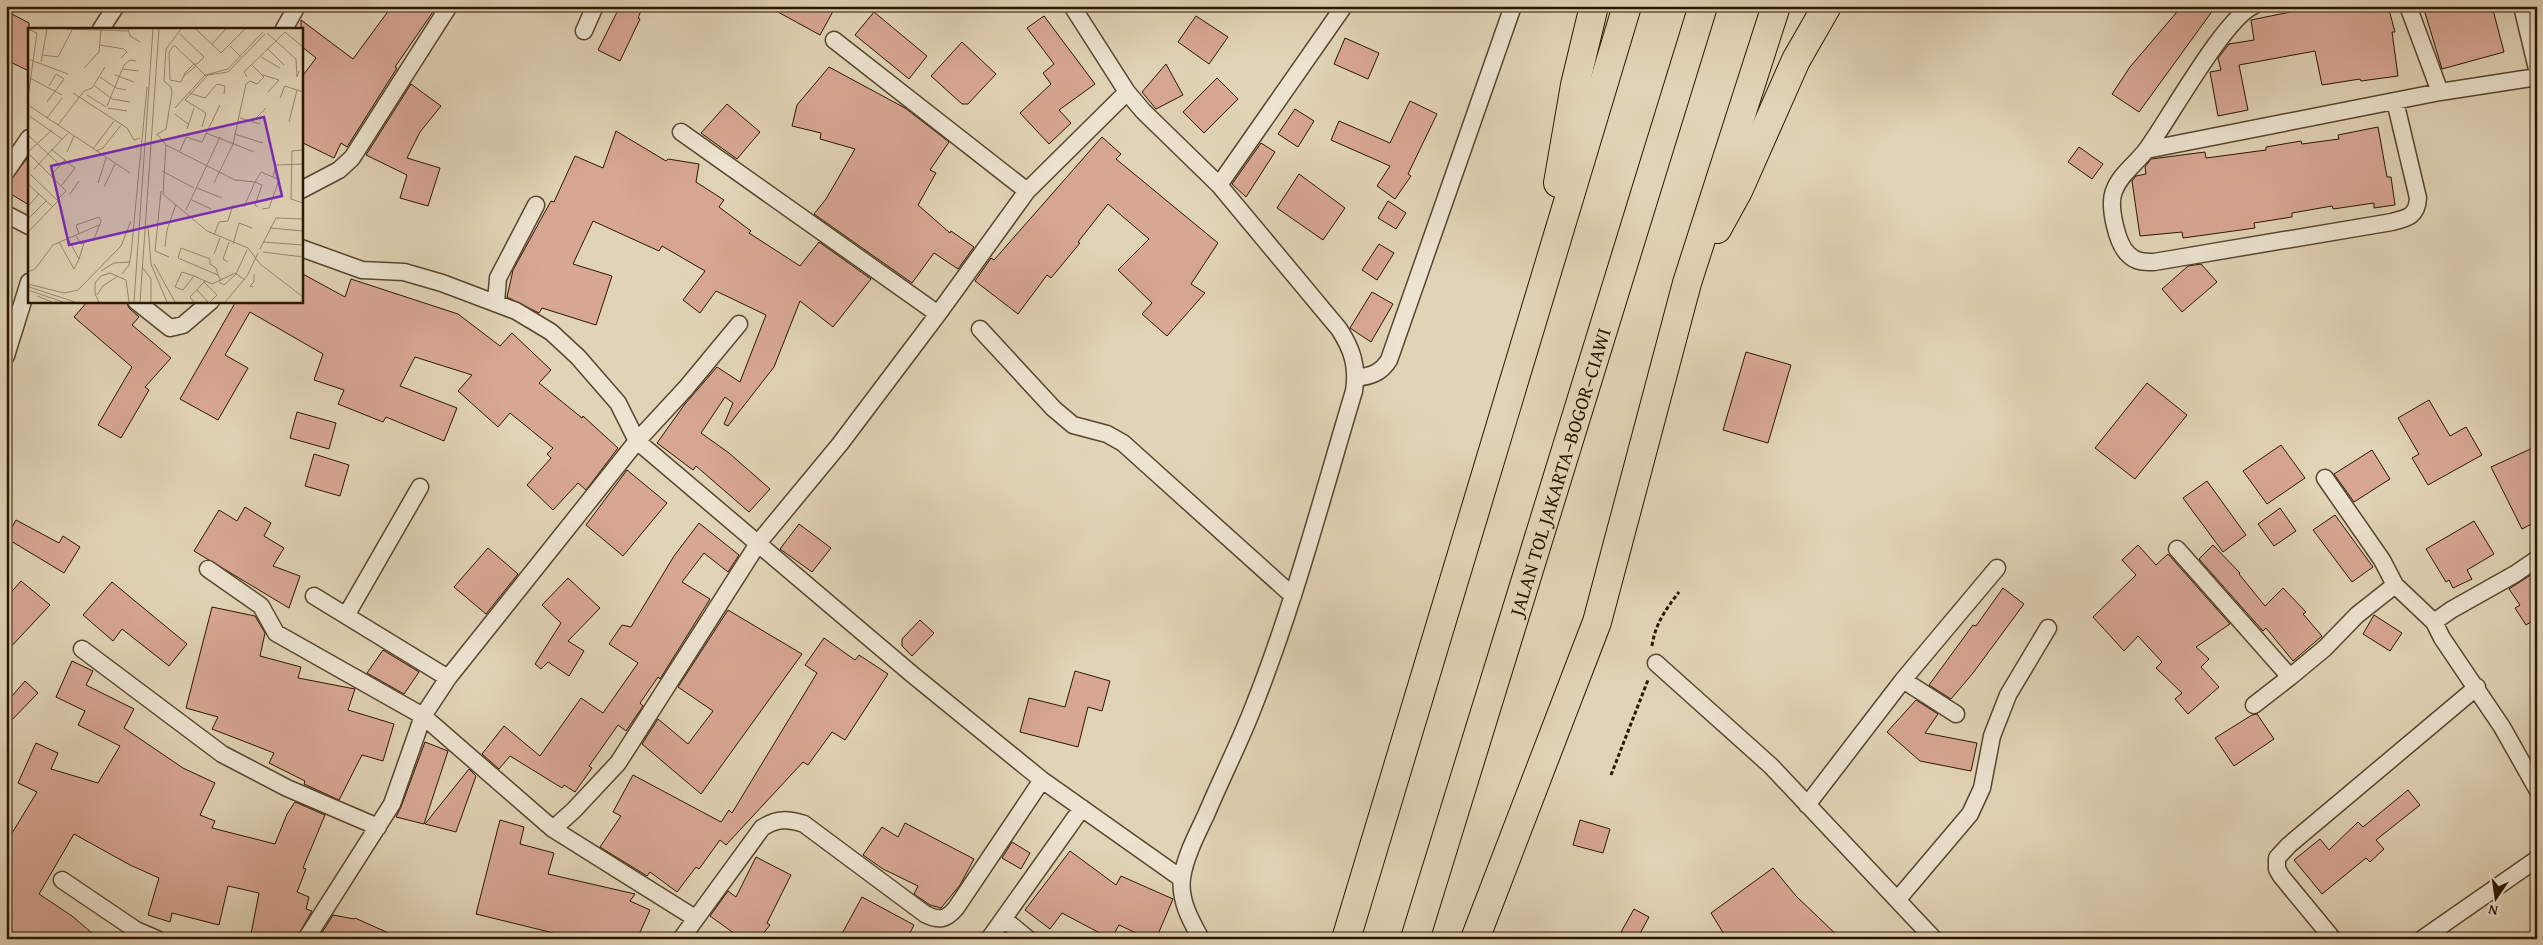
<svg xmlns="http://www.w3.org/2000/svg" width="2543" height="945" font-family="'Gentium Book Plus',serif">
  <rect width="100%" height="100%" fill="#e1d4b6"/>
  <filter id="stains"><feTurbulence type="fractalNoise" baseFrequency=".004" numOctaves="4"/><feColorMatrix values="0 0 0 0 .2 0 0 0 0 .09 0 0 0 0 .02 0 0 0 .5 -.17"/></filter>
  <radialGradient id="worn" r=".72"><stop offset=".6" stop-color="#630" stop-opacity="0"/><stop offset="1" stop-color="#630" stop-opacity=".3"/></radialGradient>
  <!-- building -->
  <path fill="#d8a794" stroke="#2b1600" d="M 392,6 L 437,6 L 395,67 L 397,68 L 347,147 L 341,143 L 334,158 L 301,142 L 301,78 L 316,58 L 301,46 L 301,20 L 353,59 Z
    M 620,6 L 643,6 L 638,18 L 640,19 L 620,61 L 598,50 Z
    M 767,6 L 836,6 L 820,35 Z
    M 2182,6 L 2216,6 L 2139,112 L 2112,94 L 2130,67 Z
    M 2335,6 L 2388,6 L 2395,32 L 2392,32 L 2398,76 L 2361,81 L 2360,79 L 2322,85 L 2315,51 L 2239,65 L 2248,110 L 2218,116 L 2210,72 L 2221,70 L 2218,58 L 2229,44 L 2254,40 L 2251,20 L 2305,9 L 2306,12 Z
    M 2423,6 L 2492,6 L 2504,52 L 2442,69 Z
    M 874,12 L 927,56 L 909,79 L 855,35 Z
    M 12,14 L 29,23 L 29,71 L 6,60 L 6,24 Z
    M 1044,16 L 1095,84 L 1059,110 L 1071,123 L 1049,144 L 1020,113 L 1051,84 L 1043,73 L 1054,64 L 1027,28 Z
    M 1196,16 L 1228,37 L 1209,64 L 1178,42 Z
    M 1345,38 L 1379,53 L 1368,79 L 1334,64 Z
    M 962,42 L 996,74 L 968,104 L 962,104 L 931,76 Z
    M 1166,64 L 1183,95 L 1156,109 L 1142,92 Z
    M 829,67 L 905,108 L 949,142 L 930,170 L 936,173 L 918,205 L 950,233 L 951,231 L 974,247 L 958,269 L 934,253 L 912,283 L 814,214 L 826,199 L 855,149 L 820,139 L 821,133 L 792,126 L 797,105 Z
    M 1217,78 L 1238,99 L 1204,133 L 1183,112 Z
    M 411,84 L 441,106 L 420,132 L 407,158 L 440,168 L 428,206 L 400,198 L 407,175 L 366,155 Z
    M 1410,101 L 1437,114 L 1408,174 L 1411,176 L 1395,199 L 1377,186 L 1390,166 L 1331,140 L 1339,121 L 1390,143 Z
    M 727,104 L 760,132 L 737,159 L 701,133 Z
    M 1295,109 L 1314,121 L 1298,147 L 1278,134 Z
    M 2378,127 L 2387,177 L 2391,177 L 2395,205 L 2374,208 L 2374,203 L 2333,209 L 2332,206 L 2292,213 L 2292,217 L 2254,223 L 2255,228 L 2183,238 L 2182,232 L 2140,236 L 2132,181 L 2136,176 L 2146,174 L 2145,167 L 2151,159 L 2205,152 L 2206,158 L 2266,150 L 2266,147 L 2301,141 L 2302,144 L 2339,139 L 2338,135 Z
    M 616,131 L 666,161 L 668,159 L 699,164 L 696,182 L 724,200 L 719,207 L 751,231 L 749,233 L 800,266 L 819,242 L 871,279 L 833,327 L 800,301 L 774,367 L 728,426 L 724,424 L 733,403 L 725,397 L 701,433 L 729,453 L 770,489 L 749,512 L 696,466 L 693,470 L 657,443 L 685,404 L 717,367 L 740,382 L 766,315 L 716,291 L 700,313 L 683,300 L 705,271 L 662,246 L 659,251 L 593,221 L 573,264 L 612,276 L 596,325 L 542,308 L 539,313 L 507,297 L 513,270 L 551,201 L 554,202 L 575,156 L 603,168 Z
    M 1102,137 L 1121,154 L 1116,159 L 1218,243 L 1191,284 L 1205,293 L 1167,336 L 1142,314 L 1152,303 L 1118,270 L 1149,239 L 1108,204 L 1078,242 L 1080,243 L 1051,278 L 1047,275 L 1018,314 L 975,281 L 991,258 L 994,260 Z
    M 1261,143 L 1275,152 L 1246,197 L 1232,184 Z
    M 2079,147 L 2103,164 L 2092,179 L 2068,162 Z
    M 29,156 L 29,205 L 6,191 L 6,186 Z
    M 1299,174 L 1345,208 L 1323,240 L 1277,208 Z
    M 1388,201 L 1406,213 L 1396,229 L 1378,218 Z
    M 1379,244 L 1394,253 L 1377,280 L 1362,270 Z
    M 2201,264 L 2217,282 L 2182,312 L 2162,289 L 2188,266 Z
    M 301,273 L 345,297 L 351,279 L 458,314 L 500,346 L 512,333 L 551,370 L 539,383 L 582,418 L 583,416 L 618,448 L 586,490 L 578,483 L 553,510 L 527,485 L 551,458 L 547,454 L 553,448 L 510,413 L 498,427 L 458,391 L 472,375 L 415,357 L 400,386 L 457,408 L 444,441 L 386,417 L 383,422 L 338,404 L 344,390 L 314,380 L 323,354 L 250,312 L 225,355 L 248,368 L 218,420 L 180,399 L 235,303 L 231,301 L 301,301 Z
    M 1372,292 L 1393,304 L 1371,342 L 1350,328 Z
    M 88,301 L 126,301 L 129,308 L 139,317 L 132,325 L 171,358 L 145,387 L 149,390 L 121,438 L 98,425 L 132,367 L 74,317 Z
    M 1746,352 L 1791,365 L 1768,443 L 1723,430 Z
    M 2147,383 L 2187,415 L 2135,479 L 2095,448 Z
    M 2429,400 L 2450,436 L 2466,427 L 2482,455 L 2428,485 L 2412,458 L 2419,454 L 2398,418 Z
    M 297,412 L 336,423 L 329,449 L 290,438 Z
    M 2281,445 L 2305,478 L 2267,504 L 2243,471 Z
    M 2537,446 L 2537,521 L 2522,529 L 2491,467 Z
    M 2372,450 L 2390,479 L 2354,502 L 2334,474 Z
    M 314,454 L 349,465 L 340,496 L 305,486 Z
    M 627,470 L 667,503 L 623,556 L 586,525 Z
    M 2207,481 L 2246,535 L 2223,552 L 2183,498 Z
    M 245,507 L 271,523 L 264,536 L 284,548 L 273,566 L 300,576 L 289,608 L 194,551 L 219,510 L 237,521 Z
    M 2280,508 L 2296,531 L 2274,546 L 2258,524 Z
    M 2335,515 L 2373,567 L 2352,582 L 2313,530 Z
    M 16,520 L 59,543 L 63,536 L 80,547 L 64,573 L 6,538 Z
    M 2474,521 L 2494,554 L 2467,570 L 2472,579 L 2453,588 L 2449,580 L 2446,582 L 2426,549 Z
    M 699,523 L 739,555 L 728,572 L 704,553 L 682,582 L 710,599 L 660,679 L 658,677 L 640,703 L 643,706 L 626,731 L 618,725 L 589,766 L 592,768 L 575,792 L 564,785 L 562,788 L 510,756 L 499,769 L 482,754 L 504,726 L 540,756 L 581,698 L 603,713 L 638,663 L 609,644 L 622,625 L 631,627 L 674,556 Z
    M 799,524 L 831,548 L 812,572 L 780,549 Z
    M 2138,545 L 2156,565 L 2168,554 L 2230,624 L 2196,647 L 2209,659 L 2201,667 L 2219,687 L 2188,714 L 2175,699 L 2182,693 L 2156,668 L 2162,662 L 2138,636 L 2124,651 L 2093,617 L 2136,575 L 2122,560 Z
    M 2213,545 L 2240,573 L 2239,574 L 2265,606 L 2283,588 L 2306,612 L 2303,614 L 2322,636 L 2293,661 L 2266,628 L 2263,631 L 2199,559 Z
    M 488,548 L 518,574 L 486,614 L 454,587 Z
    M 2537,571 L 2537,631 L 2531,622 L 2526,625 L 2515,608 L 2520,605 L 2509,589 Z
    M 568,578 L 600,608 L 568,641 L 584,651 L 569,676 L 548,662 L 541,669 L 535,664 L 561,623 L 542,605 Z
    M 21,581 L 50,605 L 6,652 L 6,598 Z
    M 112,582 L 187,644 L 169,666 L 122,629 L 113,641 L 83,615 Z
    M 2003,588 L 2024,604 L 1973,673 L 1951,699 L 1929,685 L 1973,625 L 1976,626 Z
    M 212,607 L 255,616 L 265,633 L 260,656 L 301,667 L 298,678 L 355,689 L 348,710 L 394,724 L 383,761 L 362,755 L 339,800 L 304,784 L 305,781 L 269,763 L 274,753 L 212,729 L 218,717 L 186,708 Z
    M 728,610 L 802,654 L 701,794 L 642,744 L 658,719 L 688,744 L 713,711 L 678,687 Z
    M 2374,615 L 2402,633 L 2390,651 L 2363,634 Z
    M 920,620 L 934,633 L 912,656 L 902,646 L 902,639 Z
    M 824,638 L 855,660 L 859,655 L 888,674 L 845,740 L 832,732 L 808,765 L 803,762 L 726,845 L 720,840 L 699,869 L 696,867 L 677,892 L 650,872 L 647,876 L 600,847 L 621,816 L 613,812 L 633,775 L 721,822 L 729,810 L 732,813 L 817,673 L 805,665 Z
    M 383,650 L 419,672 L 404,694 L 367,673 Z
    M 72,661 L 93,671 L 86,685 L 134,709 L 124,728 L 183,768 L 215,783 L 200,815 L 215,821 L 212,828 L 275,844 L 287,814 L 295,802 L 325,815 L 303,868 L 306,869 L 297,892 L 309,897 L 306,909 L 312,911 L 296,939 L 250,939 L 259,893 L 228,886 L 219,925 L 172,913 L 170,922 L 148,915 L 159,878 L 130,865 L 74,834 L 39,894 L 72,916 L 99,939 L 6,939 L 6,843 L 37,792 L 18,783 L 36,743 L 58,753 L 51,769 L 98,783 L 120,746 L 78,725 L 85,711 L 56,697 Z
    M 1075,671 L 1110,681 L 1102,711 L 1088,707 L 1078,747 L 1020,732 L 1029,698 L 1065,707 Z
    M 25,681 L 38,693 L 6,726 L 6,703 Z
    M 1916,700 L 1938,714 L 1925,733 L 1977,743 L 1971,771 L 1920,761 L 1887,732 Z
    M 2257,714 L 2274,739 L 2234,766 L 2215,738 L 2252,715 Z
    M 425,742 L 448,751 L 424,824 L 396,817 L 401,807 Z
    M 469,769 L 476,776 L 456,832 L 425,824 Z
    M 2408,790 L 2420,805 L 2376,840 L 2384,849 L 2370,862 L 2366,858 L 2322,894 L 2294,860 L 2320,839 L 2329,850 L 2358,822 L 2363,827 Z
    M 500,820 L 524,827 L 520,844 L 554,853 L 548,874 L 635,894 L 630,901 L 650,910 L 637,939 L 578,939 L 476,914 Z
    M 1580,820 L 1610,829 L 1603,853 L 1573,845 Z
    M 905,823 L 974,859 L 960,885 L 941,908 L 930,905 L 914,894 L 918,886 L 883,869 L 863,855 L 882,827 L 898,837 Z
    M 1012,842 L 1030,853 L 1021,869 L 1002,858 Z
    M 1070,851 L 1116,885 L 1121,876 L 1173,899 L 1156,939 L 1149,939 L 1119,925 L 1111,939 L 1062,913 L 1050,929 L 1025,910 Z
    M 756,857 L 791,875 L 767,923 L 770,925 L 759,939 L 742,939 L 710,916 L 728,891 L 736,897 Z
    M 1773,868 L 1796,896 L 1841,939 L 1727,939 L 1711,913 Z
    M 862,897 L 914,925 L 907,939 L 839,939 Z
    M 1634,909 L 1649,917 L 1637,939 L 1621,932 Z
    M 333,915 L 354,919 L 355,918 L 402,939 L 318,939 Z"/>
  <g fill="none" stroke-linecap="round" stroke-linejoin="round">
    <defs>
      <path id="street" d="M 1072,6 L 1127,92 L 1143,111 L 1219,185 L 1339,329 C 1352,349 1358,366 1354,391 C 1322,497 1294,605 1253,708 C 1239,744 1221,779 1206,815 C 1197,834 1185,857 1182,878 C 1179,900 1191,921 1201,939
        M 2253,6 C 2224,19 2169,119 2147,149 C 2137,163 2120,174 2114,191 C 2108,206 2117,245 2129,255 C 2136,262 2144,262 2154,262 L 2392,222 C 2408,218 2417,216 2418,198 L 2395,101
        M 2408,6 L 2440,92
        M 2522,6 L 2537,69
        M 101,29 L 116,6
        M 284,29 L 297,6
        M 584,31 L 595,6
        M 834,40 L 1027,191
        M 681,132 L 938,314
        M 2146,150 L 2440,92 L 2537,77
        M 6,172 L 29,138
        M 1219,185 L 1344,6
        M 301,190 L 339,170 L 352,158 L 449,6
        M 6,214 L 29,226
        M 301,248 L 362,270 L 404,272 L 442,283 L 516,311 L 551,332 L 578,357 L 618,403 L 637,441 L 913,675 L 1042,780 L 1182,879
        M 136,301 L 170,328 L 183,325 L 211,301
        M 496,302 L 498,278 L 536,205
        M 980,329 L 1054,409 L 1073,425 L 1107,434 L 1123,443 L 1293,596
        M 6,356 L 29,282
        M 1356,378 C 1371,376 1381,373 1389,360 L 1513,6
        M 2325,478 L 2382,560 L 2395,585 L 2434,622
        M 2177,549 L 2290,677
        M 2537,559 L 2515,574 L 2451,610 L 2434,622 L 2442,638 L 2502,727 L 2537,789
        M 208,569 L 261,606 L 276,633 L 423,716 L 553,829 L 695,918
        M 314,596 L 448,678
        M 347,614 L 420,487
        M 82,649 L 222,754 L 287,788 L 378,827
        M 1656,663 L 1771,766 L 1934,939
        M 1903,680 L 1956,714
        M 2254,705 L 2290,677 L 2325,648 L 2357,615 L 2395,585
        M 1807,805 L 1903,680 L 1997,568
        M 553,829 L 574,810 L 618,763 L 759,542 L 840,444 L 938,314 L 1027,191 L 1127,92
        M 62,880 L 136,930 L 157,939
        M 1898,899 L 1970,814 L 1982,788 L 1992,736 L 2008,695 L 2048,628
        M 1004,919 L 1028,939
        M 306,939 L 392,804 L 423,716 L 448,678 L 637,441 L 686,388 L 739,324
        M 681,939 L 762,828 C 777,818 788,819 804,824 L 925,914 C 939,921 946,920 956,908 L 1042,780
        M 989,939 L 1082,808
        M 2333,939 L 2281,876 L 2277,869 L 2277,858 L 2289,845 L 2477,687
        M 2422,939 L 2537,859"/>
      <g id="highway">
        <path d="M 1558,183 L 1575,85 L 1594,6"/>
        <path d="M 1717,229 L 1738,191 L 1796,60 L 1827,6"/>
        <path d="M 1346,939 L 1627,6"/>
        <path id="s1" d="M 1415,939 L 1703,6"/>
        <path d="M 1475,939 L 1597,622 L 1687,283 L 1776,6"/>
      </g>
    </defs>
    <!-- street casing -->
    <use href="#street" stroke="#58462e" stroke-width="19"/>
    <!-- highway casing -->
    <use href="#highway" stroke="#2b1600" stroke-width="30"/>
    <!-- path -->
    <path stroke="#2b1600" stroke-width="3" stroke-dasharray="4 2.5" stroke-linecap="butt" d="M 1652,646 C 1655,624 1666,609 1679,592
      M 1611,775 L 1648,680"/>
    <!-- street -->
    <use href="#street" stroke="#ece3d0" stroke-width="16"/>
    <!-- highway -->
    <use href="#highway" stroke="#e1d4b6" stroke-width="28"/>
  </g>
  <g text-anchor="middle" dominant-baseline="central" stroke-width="4" stroke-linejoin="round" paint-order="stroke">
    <!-- street labels -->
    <g font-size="20" fill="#2b1600" stroke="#ece3d0">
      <text stroke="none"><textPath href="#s1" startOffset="489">JALAN TOL JAKARTA–BOGOR–CIAWI</textPath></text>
    </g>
  </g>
  <!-- overview -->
  <g transform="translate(28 28)">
    <rect width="275" height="275" fill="#e1d4b6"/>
    <path fill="none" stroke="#98886d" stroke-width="1" d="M 38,1 L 100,3M 100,1 L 102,8 L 112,14M 168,1 L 193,25 L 217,1M 239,5 L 268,31 L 269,49 L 271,43M 152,6 L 176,29 L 169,36 L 166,36 L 157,45 L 153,54 L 142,52 L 141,24 L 146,17 L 149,20 L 166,36 L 179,49M 184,16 L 198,1M 72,17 L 96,21 L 99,24 L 93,30M 202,18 L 213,29M 240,21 L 256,37M 15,27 L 30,29 L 44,2M 233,29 L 252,40M 0,31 L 40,46M 13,34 L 19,1M 56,40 L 71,24 L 73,2M 95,41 L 111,43M 87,47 L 106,54M 235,47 L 251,52 L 240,64M 156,48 L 168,38M 72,49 L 88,60 L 98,62M 219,49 L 216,44 L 257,4 L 275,19M 2,50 L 34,67M 67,58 L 84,71 L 102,74M 45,65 L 99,100 L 106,112 L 112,110M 161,65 L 177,70 L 189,56 L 197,58 L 196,66M 59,67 L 78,79M 0,69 L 9,5 L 0,1M 252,70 L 257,58 L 275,64M 19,74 L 36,51 L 28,46 L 21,58M 0,77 L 102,145M 79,78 L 96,37 L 102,32 L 108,33M 80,80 L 99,83M 147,80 L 177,47 L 200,41 L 235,4M 147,86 L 160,96M 0,87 L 34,111M 19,90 L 34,70M 212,90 L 232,96M 225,93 L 238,80M 261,94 L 269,62M 30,97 L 56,63 L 64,60 L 77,39M 174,99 L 178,85 L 157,72 L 180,47 L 200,44 L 237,6M 159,101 L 166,80M 178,105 L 226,124M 206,106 L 235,115M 0,107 L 32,137M 128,107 L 138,101 L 144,65 L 143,59 L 136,53 L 138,21 L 153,1M 130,107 L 138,117 L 135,166 L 179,203 L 220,220 L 232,236 L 275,269M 138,117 L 207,152 L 227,154 L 233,144 L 245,149 L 248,137 L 275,136M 23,121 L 47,140 L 33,158M 65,121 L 86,93M 275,122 L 264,123 L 263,171 L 275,175M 68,123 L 75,120 L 93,97M 152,123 L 158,109 L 174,114 L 192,77M 0,124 L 24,102M 39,124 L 46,108M 0,125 L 38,163 L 29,172M 6,141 L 40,105M 134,143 L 166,160M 23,147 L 37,132M 70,155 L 78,130M 186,155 L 205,116 L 218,56 L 222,53 L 229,56 L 236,49 L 224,37M 0,156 L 25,179M 76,159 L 87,136M 169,160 L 194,170M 133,163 L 127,223 L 141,229M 42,166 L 51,153M 164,172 L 183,181M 0,178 L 11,166M 216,179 L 227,154 L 234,157 L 227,177 L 230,179M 234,181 L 241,180 L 251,152 L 245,149M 158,182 L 192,109M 0,191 L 18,173M 120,199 L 123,236 L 139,274M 242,200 L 275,203M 0,204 L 30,173 L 2,146M 186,207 L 191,194 L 200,193 L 205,177M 48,208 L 53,216 L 66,211 L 73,193 L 71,189 L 48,197 L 51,206M 40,211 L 51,231 L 56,215M 31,214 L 46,241 L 51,231M 235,214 L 275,217M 205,216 L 211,195 L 224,200M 137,219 L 139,202 L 148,176M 232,221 L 248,190 L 275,191M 235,224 L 275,229M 186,226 L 192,210M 200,234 L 195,231 L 201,214M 126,236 L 147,274M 114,239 L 123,251 L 123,274M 73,243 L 86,235 L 102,234M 0,244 L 7,241 L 25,217 L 71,197M 94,246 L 101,237 L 103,226 L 119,59M 190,247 L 150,230 L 153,220 L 182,231 L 182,236 L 188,240 L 190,247 L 193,253M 166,248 L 155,262 L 147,259 L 154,244 L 166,248 L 184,256 L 207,245 L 217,252M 176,254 L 189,267 L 182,274M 191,254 L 196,257 L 208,246 L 219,222M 0,256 L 36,265 L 50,262 L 93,218 L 103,193M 1,259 L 47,274M 225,259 L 222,258 L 226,254 L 226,246M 0,262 L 35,274M 169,262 L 180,274M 69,267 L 75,258 L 90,248M 9,268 L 24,274M 71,274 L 67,266 L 67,255 L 73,248 L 82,245 L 98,252 L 101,274M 106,274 L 125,1M 112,274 L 131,1M 166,274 L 162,269 L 177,253M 197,274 L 219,248 L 230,225"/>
    <path fill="#7b2cbf" fill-opacity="0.15" stroke="#7b2cbf" stroke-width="2.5" d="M 236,89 L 254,168 L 41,217 L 23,138 Z"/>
    <rect width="275" height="275" fill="none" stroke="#2b1600" stroke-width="2.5"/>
  </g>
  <!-- margin -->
  <rect width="2543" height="945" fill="none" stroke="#e1d4b6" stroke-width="25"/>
  <rect x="8" y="8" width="2528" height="930" fill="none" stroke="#2b1600" stroke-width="2.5"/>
  <rect x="12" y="12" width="2518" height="920" fill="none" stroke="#2b1600"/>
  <!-- north arrow -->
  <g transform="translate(2496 898) rotate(193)" stroke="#ece3d0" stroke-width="4" paint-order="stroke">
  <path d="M0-4L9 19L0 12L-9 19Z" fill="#2b1600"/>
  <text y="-8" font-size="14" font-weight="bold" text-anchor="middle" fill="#2b1600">N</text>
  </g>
  <rect width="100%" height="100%" filter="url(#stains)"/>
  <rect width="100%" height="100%" fill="url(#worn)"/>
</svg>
